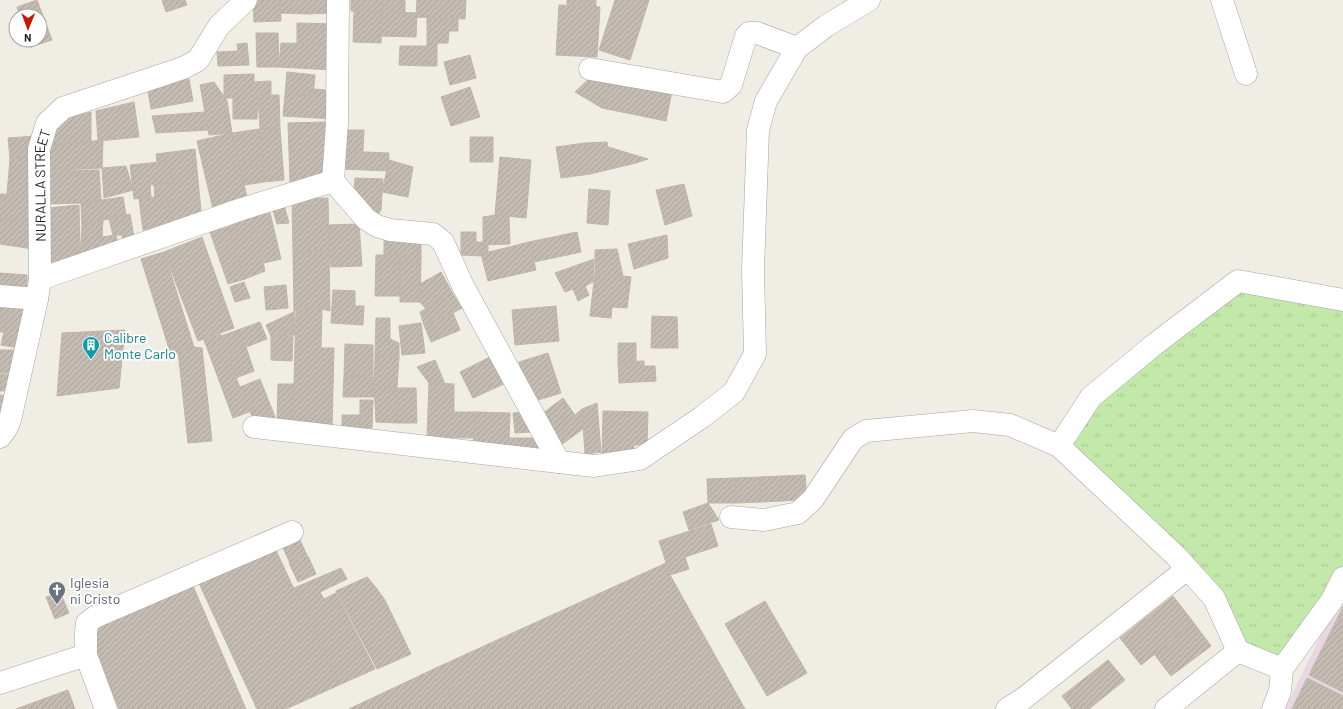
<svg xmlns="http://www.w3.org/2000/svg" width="1343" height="709" font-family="Barlow,sans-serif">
  <defs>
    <pattern id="grass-tufts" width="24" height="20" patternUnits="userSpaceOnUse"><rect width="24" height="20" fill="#c2e9aa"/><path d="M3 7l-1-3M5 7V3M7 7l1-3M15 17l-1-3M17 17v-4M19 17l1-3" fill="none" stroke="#a6c792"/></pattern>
    <pattern id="building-hatch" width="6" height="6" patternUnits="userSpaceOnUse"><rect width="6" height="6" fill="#c4bcb3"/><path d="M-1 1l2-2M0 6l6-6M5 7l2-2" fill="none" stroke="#a8a19a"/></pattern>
  </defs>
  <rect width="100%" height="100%" fill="#efede4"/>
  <!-- industrial -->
  <path fill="#e8d6e3" d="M 1343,589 L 1343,709 L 1285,709 Z"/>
  <!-- grass -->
  <path fill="url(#grass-tufts)" d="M 1238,281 L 1343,300 L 1343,578 L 1282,669 L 1238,651 L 1214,598 L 1059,446 L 1091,397 Z"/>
  <!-- building -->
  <path fill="url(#building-hatch)" stroke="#c1b5a6" d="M 37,0 L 52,40 L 31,47 L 29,40 L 40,40 L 40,16 L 20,16 L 17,7 Z
    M 162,0 L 185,0 L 187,5 L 166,12 Z
    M 253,0 L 280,0 L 281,21 L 254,22 Z
    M 280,0 L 309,0 L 308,14 L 280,13 Z
    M 309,0 L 329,0 L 329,13 L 308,14 Z
    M 351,0 L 383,0 L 382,12 L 351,11 Z
    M 383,0 L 405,0 L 405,12 L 382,12 Z
    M 417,0 L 466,0 L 465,19 L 416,17 Z
    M 567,0 L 596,0 L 596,7 L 567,5 Z
    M 615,0 L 649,0 L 630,60 L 599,50 Z
    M 559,5 L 600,7 L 597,57 L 556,55 Z
    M 354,11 L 382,12 L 381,43 L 353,42 Z
    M 382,12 L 417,13 L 416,37 L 381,36 Z
    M 427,18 L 458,19 L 458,31 L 449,31 L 448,43 L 437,43 L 437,66 L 427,66 Z
    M 297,23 L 335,24 L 334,44 L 297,43 Z
    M 256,33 L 278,33 L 279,67 L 257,67 Z
    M 247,43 L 249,65 L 218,66 L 217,52 L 238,51 L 237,44 Z
    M 281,43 L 334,44 L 333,70 L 279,67 Z
    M 400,46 L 427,46 L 427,66 L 399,65 Z
    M 470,55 L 476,78 L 450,85 L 444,62 Z
    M 287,72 L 315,75 L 313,96 L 285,94 Z
    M 595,73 L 611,78 L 602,108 L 575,92 Z
    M 254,74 L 254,82 L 271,81 L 271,94 L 258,95 L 257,119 L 233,119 L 233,98 L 224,98 L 224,75 Z
    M 611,78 L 672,91 L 666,121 L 602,108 Z
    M 189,79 L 193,101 L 151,109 L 147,86 Z
    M 214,82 L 227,101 L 232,133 L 209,135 L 200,85 Z
    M 470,87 L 480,117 L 451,126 L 441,97 Z
    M 313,89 L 335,91 L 333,119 L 283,116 L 285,94 L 313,96 Z
    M 258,95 L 279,95 L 280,129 L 260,129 Z
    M 134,102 L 139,137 L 98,141 L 96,111 Z
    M 91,112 L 91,141 L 48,146 L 50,129 L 60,128 L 60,120 Z
    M 205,112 L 208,130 L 156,133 L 152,116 Z
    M 325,122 L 327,181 L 290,182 L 288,123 Z
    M 260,129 L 280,129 L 284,180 L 264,182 Z
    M 260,129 L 262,159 L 239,161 L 232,133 Z
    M 343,130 L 364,130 L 363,151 L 343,151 Z
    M 232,133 L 247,197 L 225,202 L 226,207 L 213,209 L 197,141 Z
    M 35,136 L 37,156 L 10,159 L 8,138 Z
    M 470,137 L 493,137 L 493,162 L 470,162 Z
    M 103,140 L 102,168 L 49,170 L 48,146 Z
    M 607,142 L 611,169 L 590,174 L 585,143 Z
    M 585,143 L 590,174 L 561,178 L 556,147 Z
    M 608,147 L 648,159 L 636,163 L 611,169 Z
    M 195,149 L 202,221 L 170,224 L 168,201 L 155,202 L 154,185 L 173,183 L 170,161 L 157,162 L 156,154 Z
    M 343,151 L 389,153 L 388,171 L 342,169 Z
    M 37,156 L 33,195 L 7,194 L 10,159 Z
    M 500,157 L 531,160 L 526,218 L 495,215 Z
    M 262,159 L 264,182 L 244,185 L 239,161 Z
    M 389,160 L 413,167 L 408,197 L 382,192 Z
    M 170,161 L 173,183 L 150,185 L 151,197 L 134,199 L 130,165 Z
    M 126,166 L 133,190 L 104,198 L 102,168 Z
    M 49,170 L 99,170 L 101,200 L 81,203 L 49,204 Z
    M 355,178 L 383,179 L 381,210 L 377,217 L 354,193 Z
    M 684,184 L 692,216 L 665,225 L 656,190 Z
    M 589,189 L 610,191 L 608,225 L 587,223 Z
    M 0,194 L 33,195 L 32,223 L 0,219 Z
    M 123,197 L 126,215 L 82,225 L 81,203 Z
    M 155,197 L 155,202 L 168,201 L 172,227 L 143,230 L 139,199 Z
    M 328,198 L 329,251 L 293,252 L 292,199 Z
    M 283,201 L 289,223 L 277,224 L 271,204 Z
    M 268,204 L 281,259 L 264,263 L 251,209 Z
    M 79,205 L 80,257 L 51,266 L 48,208 Z
    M 252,213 L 265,271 L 245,279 L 228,227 Z
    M 130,214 L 135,243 L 124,246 L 122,235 L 113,235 L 109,219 Z
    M 495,215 L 509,216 L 510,244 L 483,245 L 483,217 Z
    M 0,218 L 32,223 L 33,249 L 0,244 Z
    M 103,220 L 102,237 L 116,235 L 119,247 L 80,257 L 82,225 Z
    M 359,224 L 362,266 L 331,267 L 329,251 L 328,225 Z
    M 228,227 L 245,279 L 228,284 L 210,232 Z
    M 461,232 L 476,232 L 476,242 L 483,242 L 483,245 L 488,245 L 488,252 L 481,254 L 482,256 L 461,255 Z
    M 577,232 L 581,252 L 534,262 L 529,242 Z
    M 667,235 L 668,258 L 634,269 L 628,244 Z
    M 202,237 L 234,328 L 198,341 L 164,252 Z
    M 384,240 L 421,240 L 421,263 L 400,262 L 400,255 L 384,255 Z
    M 529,242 L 536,270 L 488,281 L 481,254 Z
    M 617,249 L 623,276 L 595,273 L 595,250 Z
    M 329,251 L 330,311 L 322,309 L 296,308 L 294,312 L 293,252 Z
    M 164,252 L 194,347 L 171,355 L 141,259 Z
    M 376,255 L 400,255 L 400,296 L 375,296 Z
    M 594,259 L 593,282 L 585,286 L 589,295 L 578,301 L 573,289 L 565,292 L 555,273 Z
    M 400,262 L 421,263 L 420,302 L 400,302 Z
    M 441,272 L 453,294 L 426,309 L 420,302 L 420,284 Z
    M 0,273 L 27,275 L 27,292 L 0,291 Z
    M 595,273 L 631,277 L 627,308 L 612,307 L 611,318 L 590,316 Z
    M 244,282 L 250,298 L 235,302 L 230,287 Z
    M 286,285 L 288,308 L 266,310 L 264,287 Z
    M 333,290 L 355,291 L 355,306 L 364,306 L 363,325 L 331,323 Z
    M 453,294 L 462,308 L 453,313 L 424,325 L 420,312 Z
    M 0,304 L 10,305 L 4,332 L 0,332 Z
    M 10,305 L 26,308 L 20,348 L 1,345 Z
    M 556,306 L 559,341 L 515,345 L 512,310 Z
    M 296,308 L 322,309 L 321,348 L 334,348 L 332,429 L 293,422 Z
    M 294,312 L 295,335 L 271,336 L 266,325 Z
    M 453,313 L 460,330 L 431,342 L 424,325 Z
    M 652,316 L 677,317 L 678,348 L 651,348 Z
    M 376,318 L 390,318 L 390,339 L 399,343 L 399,357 L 375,357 Z
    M 260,322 L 267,339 L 228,354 L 221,336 Z
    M 421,323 L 425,353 L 402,355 L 399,326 Z
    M 125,330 L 119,388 L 57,396 L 62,333 Z
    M 220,334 L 249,412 L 233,418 L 204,340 Z
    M 271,336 L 293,336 L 292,361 L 271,360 Z
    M 618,343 L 636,343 L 636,362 L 618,362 Z
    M 345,344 L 373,345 L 373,376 L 344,376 Z
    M 194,347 L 202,348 L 212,441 L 188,443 L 178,351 Z
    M 246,347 L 254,371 L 236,378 L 228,354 Z
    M 0,350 L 16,350 L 12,372 L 0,373 Z
    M 548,353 L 561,393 L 532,402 L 519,362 Z
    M 494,355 L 508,382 L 473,398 L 460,372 Z
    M 375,357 L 399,357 L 397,388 L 374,386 Z
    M 435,360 L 445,384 L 429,383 L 417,367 Z
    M 644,361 L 644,366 L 655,366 L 656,381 L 619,383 L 618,362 Z
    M 0,374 L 11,374 L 10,391 L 0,391 Z
    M 344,376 L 374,377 L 374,397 L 343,397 Z
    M 260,379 L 275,417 L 255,424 L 240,387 Z
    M 429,383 L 454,384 L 454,412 L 475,412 L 474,438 L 427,437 Z
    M 278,384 L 294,384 L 293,422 L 277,422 Z
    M 374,386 L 397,388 L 398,423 L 376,422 Z
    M 397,388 L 416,388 L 417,423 L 398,423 Z
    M 0,395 L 10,396 L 0,424 Z
    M 563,398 L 575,415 L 551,433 L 538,417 Z
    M 360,400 L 373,400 L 372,428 L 360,428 Z
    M 597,403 L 601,452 L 585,454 L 582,409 Z
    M 582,409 L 583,429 L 561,445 L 551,433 L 575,415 Z
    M 603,411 L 648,412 L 647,445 L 634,445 L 633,458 L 602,457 Z
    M 475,412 L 510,413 L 509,438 L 518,438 L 518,450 L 473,449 Z
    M 528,412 L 530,432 L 515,433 L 513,413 Z
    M 342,415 L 360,415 L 360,428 L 342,428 Z
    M 518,438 L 535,438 L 547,458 L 518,450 Z
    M 805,475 L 807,499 L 783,501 L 782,476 Z
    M 782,476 L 783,501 L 761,502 L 760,477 Z
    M 760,477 L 761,502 L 736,503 L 735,478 Z
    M 735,478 L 736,503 L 708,503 L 707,479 Z
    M 708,503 L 719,520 L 689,530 L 683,512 Z
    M 711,524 L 718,546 L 685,557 L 689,569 L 670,575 L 659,541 Z
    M 299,538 L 307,555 L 290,563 L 282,546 Z
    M 273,544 L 339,685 L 286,709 L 257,709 L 197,579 Z
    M 308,556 L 316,574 L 298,582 L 289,563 Z
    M 666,563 L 670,575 L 745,709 L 458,709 L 438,667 Z
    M 341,568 L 347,579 L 320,592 L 324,599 L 336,593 L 375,669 L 339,685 L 294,588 Z
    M 367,577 L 374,585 L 385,600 L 411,654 L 377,669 L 336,591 Z
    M 193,586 L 246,709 L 119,709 L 88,632 Z
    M 60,592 L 69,613 L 55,619 L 46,597 Z
    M 1173,596 L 1194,623 L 1141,665 L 1120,638 Z
    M 765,601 L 807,673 L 767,696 L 725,624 Z
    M 1343,607 L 1343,692 L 1309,675 Z
    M 1194,623 L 1211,646 L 1171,676 L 1154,654 Z
    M 1108,660 L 1125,680 L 1089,709 L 1072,709 L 1062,696 Z
    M 438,667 L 458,709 L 349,709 Z
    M 1307,678 L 1343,696 L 1343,709 L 1292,709 Z
    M 68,690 L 75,709 L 16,709 Z"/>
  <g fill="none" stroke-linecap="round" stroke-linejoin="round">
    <defs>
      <g id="minor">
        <path d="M 1222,0 L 1246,74"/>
        <path d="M 590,69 L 723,92 L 731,85 L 746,36 L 749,33 L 757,33 L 797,48"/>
        <path d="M 333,181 L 366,219 L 377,226 L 390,230 L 433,234 L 443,242 L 463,286 L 559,462 L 594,466 L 640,459 L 702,417 L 734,392 L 755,354 L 753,270 L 758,130 L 766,101 L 797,48 L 826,26 L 869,0"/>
        <path d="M 40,279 L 242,209 L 333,181 L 337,123 L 338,0"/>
        <path d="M 0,296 L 37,299"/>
        <path d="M 254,427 L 559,462"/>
        <path id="s1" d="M 0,437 L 6,429 L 10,420 L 37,299 L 40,279 L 39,149 L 47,123 L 63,108 L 183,68 L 198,60 L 219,26 L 246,0"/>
        <path d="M 1059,446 L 1091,397 L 1155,344 L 1238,281 L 1343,300"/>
        <path d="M 731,517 L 764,520 L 798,513 L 813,499 L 853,439 L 866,431 L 973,421 L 1010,425 L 1059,446 L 1176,556 L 1214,598 L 1238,651 L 1282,669"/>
        <path d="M 0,683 L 86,655"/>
        <path d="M 106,709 L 86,655 L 86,633 L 87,623 L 95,617 L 292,532"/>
        <path d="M 1007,709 L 1023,699 L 1187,569"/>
        <path d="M 1166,709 L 1238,651"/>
        <path d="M 1273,709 L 1280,691 L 1282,669 L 1332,600 L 1343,578"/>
      </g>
    </defs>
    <!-- minor casing -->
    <use href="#minor" stroke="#a5a5a5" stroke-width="23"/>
    <!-- minor -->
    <use href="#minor" stroke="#fff" stroke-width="22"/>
  </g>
  <!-- icons -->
  <defs>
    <symbol id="building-pin" viewBox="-11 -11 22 30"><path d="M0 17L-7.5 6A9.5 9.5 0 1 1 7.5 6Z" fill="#0f9aa8" stroke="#fff"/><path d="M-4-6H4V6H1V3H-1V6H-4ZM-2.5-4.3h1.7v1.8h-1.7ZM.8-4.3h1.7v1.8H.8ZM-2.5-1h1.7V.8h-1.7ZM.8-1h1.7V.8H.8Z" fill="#fff"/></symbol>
    <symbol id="church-pin" viewBox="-11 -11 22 30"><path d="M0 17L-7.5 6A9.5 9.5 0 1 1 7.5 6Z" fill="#6b7280" stroke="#fff"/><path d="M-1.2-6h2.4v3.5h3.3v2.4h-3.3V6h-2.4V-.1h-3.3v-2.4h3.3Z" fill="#fff"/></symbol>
  </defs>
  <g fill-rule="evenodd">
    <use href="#building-pin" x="81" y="335" width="20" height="27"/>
    <use href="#church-pin" x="47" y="580" width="20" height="27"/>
  </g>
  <g text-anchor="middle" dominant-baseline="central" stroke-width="3.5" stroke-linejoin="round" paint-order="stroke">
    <!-- street labels -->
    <g font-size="14" fill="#1e1e1e" stroke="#fff">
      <text stroke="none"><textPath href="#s1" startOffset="258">NURALLA STREET</textPath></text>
    </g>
    <!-- culture labels -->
    <g font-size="14" fill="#0d838f" stroke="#fff" text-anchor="start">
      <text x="104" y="337">Calibre<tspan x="104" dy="16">Monte Carlo</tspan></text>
    </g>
    <!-- worship labels -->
    <g font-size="14" fill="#5b616d" stroke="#fff" text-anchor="start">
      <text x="70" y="582">Iglesia<tspan x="70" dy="16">ni Cristo</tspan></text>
    </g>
  </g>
  <!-- north arrow -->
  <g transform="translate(28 28) rotate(181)"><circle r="19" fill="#ffffff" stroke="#a5a5a5"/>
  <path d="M0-3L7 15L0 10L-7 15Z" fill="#cb1601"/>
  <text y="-6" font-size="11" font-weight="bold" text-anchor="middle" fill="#1e1e1e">N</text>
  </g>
</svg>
